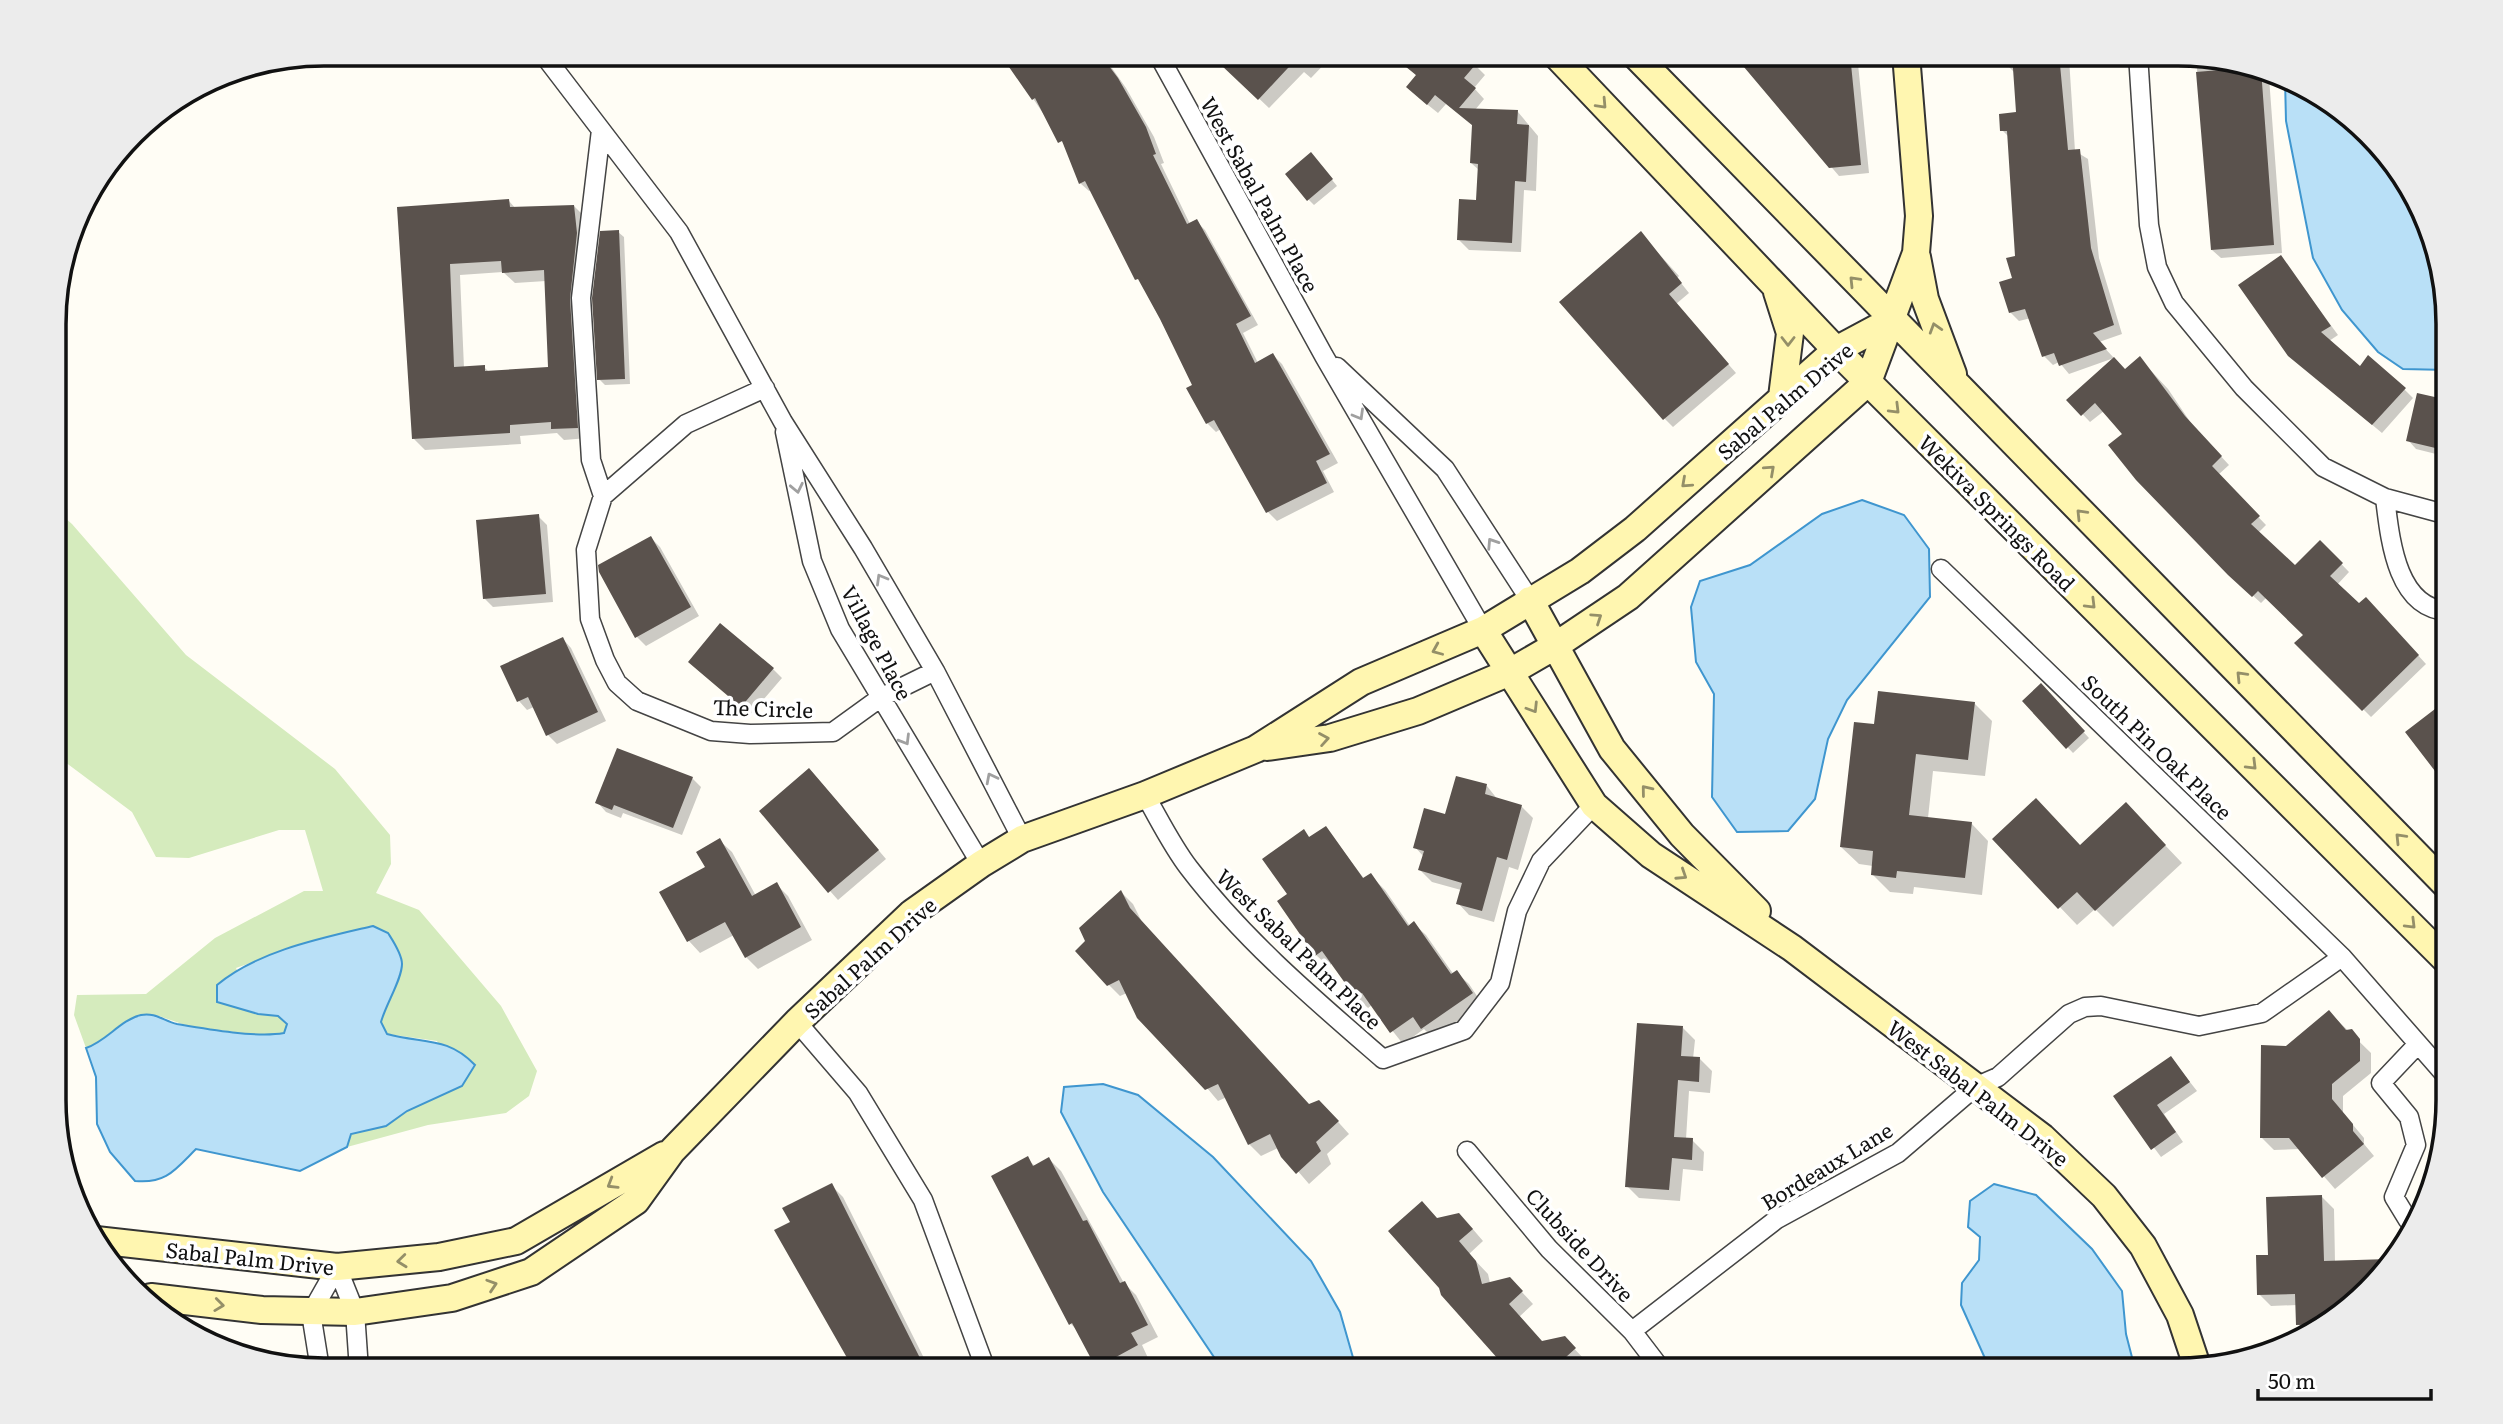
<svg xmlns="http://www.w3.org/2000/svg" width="2503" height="1424" font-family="Literata,serif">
  <rect width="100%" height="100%" fill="#fffdf5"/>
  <!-- green -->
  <path fill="#d5ebbd" d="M 57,511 L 72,524 L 186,655 L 335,769 L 390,835 L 391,864 L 376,893 L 419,910 L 501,1006 L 537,1071 L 529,1096 L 506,1113 L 428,1125 L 347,1147 L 351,1134 L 386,1126 L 407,1111 L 462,1086 L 437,1041 L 387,1034 L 381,1022 L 387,1000 L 398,982 L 373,926 L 321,938 L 236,968 L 258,1014 L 278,1016 L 287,1024 L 285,1033 L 266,1036 L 188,1026 L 156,1015 L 114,1030 L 104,1042 L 86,1048 L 74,1015 L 77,995 L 146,994 L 215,938 L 304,891 L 323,891 L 305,830 L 279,830 L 189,858 L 156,857 L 132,812 L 57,756 Z"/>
  <!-- water -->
  <path fill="#b9e0f7" stroke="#3f96cf" stroke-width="2" d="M 2285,79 L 2313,90 L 2403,175 L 2435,238 L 2448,307 L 2448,370 L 2403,369 L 2378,352 L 2342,310 L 2313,258 L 2286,121 Z
    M 1862,500 L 1904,515 L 1929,549 L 1930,597 L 1847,700 L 1828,739 L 1815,799 L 1788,831 L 1737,832 L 1712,797 L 1714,694 L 1696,662 L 1691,607 L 1700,581 L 1750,565 L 1822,514 Z
    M 373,926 L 388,933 C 393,941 402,954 402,964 C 402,979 386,1004 381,1022 L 387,1034 C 423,1044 447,1036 475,1065 L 462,1086 L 407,1111 L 386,1126 L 351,1134 L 347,1147 L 300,1171 L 196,1149 C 175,1170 166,1184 135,1181 L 110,1152 L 97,1124 L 96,1077 L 86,1048 C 107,1041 120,1020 141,1015 C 155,1012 164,1021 177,1024 C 206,1029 256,1038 284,1033 L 287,1024 L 278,1016 L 258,1014 L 217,1002 L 217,985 C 257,951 322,938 373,926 Z
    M 1103,1084 L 1138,1095 L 1213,1157 L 1311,1261 L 1340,1312 L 1354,1361 L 1353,1369 L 1222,1369 L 1103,1192 L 1061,1112 L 1064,1087 Z
    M 1994,1184 L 2036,1195 L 2092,1249 L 2122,1291 L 2126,1334 L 2135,1369 L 1995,1369 L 1988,1365 L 1961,1305 L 1962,1283 L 1979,1260 L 1980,1237 L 1968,1227 L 1970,1201 Z"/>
  <!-- shadow -->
  <path fill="#0003" fill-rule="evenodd" d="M 1047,54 L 1102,54 L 1126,88 L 1154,137 L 1164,163 L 1161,164 L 1190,224 L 1196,221 L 1205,230 L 1258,325 L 1243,333 L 1258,363 L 1273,355 L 1282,364 L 1338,463 L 1323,471 L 1334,492 L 1277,521 L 1268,512 L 1221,429 L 1216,432 L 1207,423 L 1195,385 L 1092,190 L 1089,191 L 1080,183 L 1068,150 L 1017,75 Z
    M 1231,54 L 1334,54 L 1311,78 L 1304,72 L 1269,108 L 1232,73 Z
    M 1735,54 L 1857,54 L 1869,173 L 1839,176 Z
    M 2009,54 L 2085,54 L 2084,58 L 2069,58 L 2075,151 L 2088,159 L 2099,258 L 2122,334 L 2099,342 L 2114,358 L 2069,374 L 2059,362 L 2053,365 L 2044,356 L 2031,318 L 2019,321 L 2010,312 L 2017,257 L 2009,137 L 2002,130 L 2018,114 L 2015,73 L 2009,67 Z
    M 2196,57 L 2249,64 L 2269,77 L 2282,253 L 2221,258 L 2212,250 Z
    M 1397,58 L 1475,65 L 1485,75 L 1474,88 L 1484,99 L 1475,110 L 1518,112 L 1538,136 L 1536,191 L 1524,190 L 1521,252 L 1469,250 L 1459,240 L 1477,202 L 1479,170 L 1471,163 L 1473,126 L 1446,104 L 1438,113 L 1418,97 L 1417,76 Z
    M 1316,160 L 1337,186 L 1314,205 L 1308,199 Z
    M 509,201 L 516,209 L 574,206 L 585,217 L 588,438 L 564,440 L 557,433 L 520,436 L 521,444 L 425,450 L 414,439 L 399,208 ZM 503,272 L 515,283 L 546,281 L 550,368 L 489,372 L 484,367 L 464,368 L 460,275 Z
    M 618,232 L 624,237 L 630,384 L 605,385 L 599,379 Z
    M 1641,234 L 1679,276 L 1677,278 L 1689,293 L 1676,304 L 1736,373 L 1673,427 L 1664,418 Z
    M 2281,257 L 2338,335 L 2329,341 L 2360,368 L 2404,389 L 2413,398 L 2382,433 L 2299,364 Z
    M 2140,359 L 2168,389 L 2193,426 L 2229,465 L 2218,475 L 2266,525 L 2258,533 L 2295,567 L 2320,542 L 2349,572 L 2337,585 L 2359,606 L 2374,607 L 2426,664 L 2371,717 L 2297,643 L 2305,635 L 2267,597 L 2261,603 L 2238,582 L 2104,411 L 2090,422 L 2069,400 L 2126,371 Z
    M 2419,395 L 2448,402 L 2448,457 L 2416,449 L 2408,440 Z
    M 538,516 L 547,525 L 553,602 L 493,607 L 484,598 Z
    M 651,538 L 660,547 L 699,616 L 646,646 L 637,637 Z
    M 563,639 L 571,648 L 606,721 L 557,744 L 548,735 L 534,707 L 527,710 L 519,701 L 502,667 Z
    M 773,669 L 782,678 L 751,714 L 698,670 Z
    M 2041,686 L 2089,738 L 2073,753 L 2024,701 Z
    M 1974,703 L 1992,721 L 1985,776 L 1933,771 L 1928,818 L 1971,823 L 1988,841 L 1982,895 L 1914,887 L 1913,894 L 1890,892 L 1872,874 L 1873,866 L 1859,864 L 1841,847 L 1876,725 Z
    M 692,778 L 701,787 L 682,835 L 623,813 L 621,818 L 606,812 L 598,803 Z
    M 818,779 L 886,859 L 838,900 L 830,891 Z
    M 1487,786 L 1498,800 L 1521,806 L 1533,818 L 1518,870 L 1509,867 L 1494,922 L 1469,915 L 1458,903 L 1461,890 L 1432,882 L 1420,870 L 1424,857 L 1415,847 L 1446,817 Z
    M 2143,822 L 2182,863 L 2113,927 L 2095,909 L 2077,925 L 1995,839 L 2081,847 Z
    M 1326,828 L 1365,880 L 1373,878 L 1385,890 L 1410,926 L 1414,924 L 1426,935 L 1454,975 L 1457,973 L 1469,984 L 1483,1005 L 1434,1039 L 1424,1029 L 1403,1044 L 1372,1005 L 1368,1008 L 1356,996 L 1333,963 L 1328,966 L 1316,955 L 1290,894 L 1304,832 L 1310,838 Z
    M 720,841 L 732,852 L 756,896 L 777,885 L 788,896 L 812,940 L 758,969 L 746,957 L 734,935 L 700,953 L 689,941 L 662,892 L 707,867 Z
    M 1121,892 L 1133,904 L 1142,922 L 1309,1106 L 1331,1114 L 1349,1134 L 1327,1154 L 1331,1164 L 1309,1184 L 1278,1148 L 1261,1156 L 1249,1144 L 1227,1097 L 1218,1101 L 1127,993 L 1120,996 L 1108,984 L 1088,941 Z
    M 2329,1012 L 2371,1053 L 2371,1073 L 2343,1096 L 2343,1113 L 2364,1138 L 2364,1144 L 2374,1156 L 2335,1189 L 2300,1149 L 2274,1150 L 2262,1138 L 2286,1047 Z
    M 1683,1028 L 1695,1040 L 1693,1059 L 1700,1059 L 1712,1071 L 1710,1093 L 1689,1091 L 1686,1139 L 1692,1140 L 1704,1152 L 1703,1171 L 1683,1169 L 1680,1201 L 1639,1198 L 1627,1186 Z
    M 2171,1058 L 2197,1091 L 2164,1114 L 2183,1142 L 2161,1157 L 2116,1097 Z
    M 1027,1159 L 1035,1166 L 1049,1159 L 1061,1171 L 1124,1283 L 1136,1295 L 1158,1337 L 1142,1345 L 1148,1358 L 1126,1370 L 1100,1370 L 1079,1332 L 1071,1324 Z
    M 831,1185 L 843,1197 L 930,1370 L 856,1370 L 777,1230 L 792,1223 Z
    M 2322,1197 L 2334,1209 L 2335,1262 L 2386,1262 L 2328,1324 L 2308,1334 L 2298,1324 L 2297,1305 L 2271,1306 L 2259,1294 L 2270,1256 Z
    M 1437,1220 L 1471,1227 L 1483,1241 L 1469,1254 L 1488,1274 L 1490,1283 L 1521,1291 L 1533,1304 L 1519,1317 L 1542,1343 L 1564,1338 L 1586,1361 L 1576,1369 L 1510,1369 L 1391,1231 Z"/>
  <!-- building -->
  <path fill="#5a524d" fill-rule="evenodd" d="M 1000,54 L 1100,54 L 1118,78 L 1146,127 L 1156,154 L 1153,155 L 1187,224 L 1197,219 L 1251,316 L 1236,324 L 1255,363 L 1273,353 L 1330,454 L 1316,461 L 1327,483 L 1266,513 L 1214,420 L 1206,424 L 1186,388 L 1192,385 L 1160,319 L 1138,279 L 1135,280 L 1085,181 L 1079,184 L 1062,141 L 1058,143 L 1035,98 L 1032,100 Z
    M 1228,54 L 1301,54 L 1258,100 L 1220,64 Z
    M 1390,54 L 1465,54 L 1476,64 L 1464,78 L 1476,88 L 1459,108 L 1518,110 L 1517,124 L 1529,125 L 1526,182 L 1515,181 L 1512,243 L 1457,240 L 1459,199 L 1476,200 L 1478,164 L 1470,163 L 1472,125 L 1435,95 L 1427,105 L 1406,87 L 1416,75 Z
    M 1733,54 L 1850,54 L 1861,165 L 1829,168 Z
    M 2012,54 L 2059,54 L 2068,150 L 2080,149 L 2091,248 L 2114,325 L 2093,333 L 2107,349 L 2059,366 L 2054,353 L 2042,357 L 2025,309 L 2009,313 L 1999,282 L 2012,278 L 2006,258 L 2015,256 L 2007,131 L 2000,131 L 1999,114 L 2016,112 Z
    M 2256,67 L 2261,69 L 2274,245 L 2211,250 L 2196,72 Z
    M 1311,152 L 1333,179 L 1307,201 L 1285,174 Z
    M 509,199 L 510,207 L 574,205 L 577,233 L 570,299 L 578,428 L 551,429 L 551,422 L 510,425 L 510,433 L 412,439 L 397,207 ZM 501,261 L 502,273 L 544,270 L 548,367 L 485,371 L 485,365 L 454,367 L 450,264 Z
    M 619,230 L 625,379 L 597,380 L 592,298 L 600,231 Z
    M 1641,231 L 1682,283 L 1669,294 L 1729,364 L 1663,420 L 1559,302 Z
    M 2281,255 L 2331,326 L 2321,332 L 2360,366 L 2368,355 L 2406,388 L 2372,425 L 2288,356 L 2238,285 Z
    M 2140,356 L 2185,416 L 2222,456 L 2212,466 L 2260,516 L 2251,524 L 2295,565 L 2320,540 L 2343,563 L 2330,576 L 2359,603 L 2366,597 L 2419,655 L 2362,711 L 2294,643 L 2303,635 L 2258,591 L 2252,597 L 2228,575 L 2136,480 L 2108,445 L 2122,434 L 2095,403 L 2081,416 L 2066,400 L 2114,357 L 2125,369 Z
    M 2417,393 L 2448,400 L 2448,451 L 2406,441 Z
    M 539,514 L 546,594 L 483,599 L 476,520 Z
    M 651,536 L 691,607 L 635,638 L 599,572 L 598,565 Z
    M 720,623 L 774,668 L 741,707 L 688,662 Z
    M 563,637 L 598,712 L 546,736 L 528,697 L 517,702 L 500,666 Z
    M 2041,683 L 2085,731 L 2066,749 L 2022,701 Z
    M 1878,691 L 1975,702 L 1968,760 L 1916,754 L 1909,815 L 1972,822 L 1965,878 L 1897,871 L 1896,878 L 1871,875 L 1873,851 L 1840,847 L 1854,722 L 1874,724 Z
    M 2448,699 L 2448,788 L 2405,732 Z
    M 617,748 L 693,777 L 673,828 L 614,805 L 612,810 L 595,803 Z
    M 809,768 L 879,850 L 828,893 L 759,811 Z
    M 1456,776 L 1487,784 L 1485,794 L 1522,805 L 1507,860 L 1497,857 L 1482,911 L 1456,904 L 1462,883 L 1418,870 L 1424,851 L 1413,848 L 1424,808 L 1445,814 Z
    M 2036,798 L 2080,845 L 2126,802 L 2166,845 L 2095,911 L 2077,892 L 2058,909 L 1992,839 Z
    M 1326,826 L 1363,878 L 1371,873 L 1408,926 L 1414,921 L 1451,974 L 1457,970 L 1473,993 L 1421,1029 L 1413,1017 L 1390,1033 L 1362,993 L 1355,997 L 1322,951 L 1315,956 L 1277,901 L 1287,894 L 1262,859 L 1304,829 L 1309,837 Z
    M 720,838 L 752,896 L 777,882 L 801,927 L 745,958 L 725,922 L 687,942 L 659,892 L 705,867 L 696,852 Z
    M 1121,890 L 1130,908 L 1309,1104 L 1319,1100 L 1339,1121 L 1316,1142 L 1321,1151 L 1296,1174 L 1281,1157 L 1270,1134 L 1248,1145 L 1218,1084 L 1205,1090 L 1137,1018 L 1119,980 L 1107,986 L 1075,951 L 1085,941 L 1079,928 Z
    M 2329,1010 L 2346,1030 L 2352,1029 L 2360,1039 L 2360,1061 L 2332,1084 L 2332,1099 L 2353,1124 L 2353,1131 L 2364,1144 L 2322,1178 L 2289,1138 L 2260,1138 L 2261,1045 L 2286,1046 Z
    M 1637,1023 L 1683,1026 L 1681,1056 L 1700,1057 L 1699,1082 L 1678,1080 L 1674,1137 L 1693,1138 L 1692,1160 L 1672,1158 L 1669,1190 L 1625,1187 Z
    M 2171,1056 L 2190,1082 L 2157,1105 L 2176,1132 L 2151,1150 L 2113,1096 Z
    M 1028,1156 L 1033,1166 L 1049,1157 L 1083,1221 L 1087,1220 L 1120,1283 L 1125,1281 L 1148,1325 L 1131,1333 L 1138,1345 L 1096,1368 L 1072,1323 L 1069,1325 L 991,1176 Z
    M 832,1183 L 926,1370 L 854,1370 L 774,1230 L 790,1222 L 782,1208 Z
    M 2322,1195 L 2324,1261 L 2389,1259 L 2328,1324 L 2296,1325 L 2295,1294 L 2257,1295 L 2256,1255 L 2268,1255 L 2266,1197 Z
    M 1422,1201 L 1437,1218 L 1459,1213 L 1473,1229 L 1459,1241 L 1476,1261 L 1482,1284 L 1510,1277 L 1523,1291 L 1509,1304 L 1542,1341 L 1565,1336 L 1576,1348 L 1566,1357 L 1569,1369 L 1507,1369 L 1441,1295 L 1439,1288 L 1388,1231 Z"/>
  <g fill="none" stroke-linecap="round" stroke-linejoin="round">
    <defs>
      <path id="street" d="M 543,54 L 679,232 L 783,422 L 863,548 L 935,671 L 1022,839
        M 1158,54 L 1324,356 L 1483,630
        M 2138,54 L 2149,225 L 2157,267 L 2174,303 L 2244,388 L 2323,467 L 2385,498 L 2448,515
        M 601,130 L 581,298 L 591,460 L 603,496
        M 1337,367 L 1445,469 L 1530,600
        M 765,388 L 686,424 L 603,496 L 586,550 L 590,619 L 605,660 L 617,683 L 637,701 L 711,731 L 750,734 L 833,732 L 880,698 L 935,671
        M 785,432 L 812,561 L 840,629 L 981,864
        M 2385,498 C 2390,538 2396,609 2448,611
        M 1941,569 L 2342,957 L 2448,1078
        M 1145,795 C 1159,819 1172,846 1189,868 C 1244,940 1315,1000 1383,1059 L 1464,1030 L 1500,983 L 1517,911 L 1541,861 L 1594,805
        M 797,1022 L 858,1093 L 923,1200 L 986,1370
        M 1467,1151 L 1549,1249 L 1632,1331 L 1661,1369
        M 2416,1223 L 2408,1220 L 2394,1197 L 2416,1145 L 2409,1117 L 2381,1083 L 2417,1045
        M 337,1267 L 355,1312 L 359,1370
        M 1632,1331 L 1777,1219 L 1898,1153 L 1975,1087 L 1998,1077 L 2069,1014 L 2085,1007 L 2101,1006 L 2199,1026 L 2262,1013 L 2342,957
        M 320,1369 L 311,1313 L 337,1267"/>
      <path id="secondary" d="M 1555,54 L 1836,350 L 2448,962
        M 1634,54 L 2448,887
        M 1917,257 L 1925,299 L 1953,374
        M 1777,292 L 1790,333 L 1782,397
        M 1530,600 L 1612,749 L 1682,835 L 1757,911
        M 1483,630 L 1594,805 L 1651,855 L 1792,948 L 2042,1137 L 2104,1196 L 2143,1246 L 2180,1315 L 2198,1369
        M 1267,747 L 1330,738 L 1418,711 L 1510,672 L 1555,646 L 1628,597 L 1868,382 L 1916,253 L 1919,216 L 1906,54
        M 96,1240 L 337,1267 L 439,1257 L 516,1241 L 664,1155
        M 151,1297 L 262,1310 L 355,1312 L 452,1298 L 531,1272 L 636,1201 L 672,1151 L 797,1022 L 912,913 L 981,864 L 1022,839 L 1145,795 L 1256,749 L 1361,682 L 1483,630 L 1580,571 L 1635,529 L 1836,350 L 1892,320"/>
    </defs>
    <!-- street casing -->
    <use href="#street" stroke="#444" stroke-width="21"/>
    <!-- secondary casing -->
    <use href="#secondary" stroke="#333" stroke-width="30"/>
    <!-- street -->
    <use href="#street" stroke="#fff" stroke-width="18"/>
    <!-- secondary -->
    <use href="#secondary" stroke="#fff6b0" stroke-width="26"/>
  </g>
  <!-- one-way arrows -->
  <defs><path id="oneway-chevron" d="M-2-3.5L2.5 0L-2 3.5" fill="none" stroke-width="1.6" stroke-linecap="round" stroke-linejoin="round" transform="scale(1.75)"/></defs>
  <g stroke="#948f68">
    <use href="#oneway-chevron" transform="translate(1602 104) rotate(47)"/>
    <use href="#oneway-chevron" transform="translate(1854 281) rotate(-134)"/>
    <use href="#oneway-chevron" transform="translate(1935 328) rotate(-107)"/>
    <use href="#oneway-chevron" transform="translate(1788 341) rotate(90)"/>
    <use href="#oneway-chevron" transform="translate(1895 409) rotate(45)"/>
    <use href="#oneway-chevron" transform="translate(1770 470) rotate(-42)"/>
    <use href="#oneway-chevron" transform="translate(1686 483) rotate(138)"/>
    <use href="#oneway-chevron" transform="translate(2081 514) rotate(-134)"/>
    <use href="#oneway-chevron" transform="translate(2091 604) rotate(45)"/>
    <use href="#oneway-chevron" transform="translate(1597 618) rotate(-34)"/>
    <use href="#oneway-chevron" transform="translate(1437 650) rotate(157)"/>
    <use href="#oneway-chevron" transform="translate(2241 676) rotate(-134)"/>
    <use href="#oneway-chevron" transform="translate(1533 708) rotate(58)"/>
    <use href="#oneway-chevron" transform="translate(1324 739) rotate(-10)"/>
    <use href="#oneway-chevron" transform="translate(2252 765) rotate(45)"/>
    <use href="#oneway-chevron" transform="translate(1646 790) rotate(-129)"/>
    <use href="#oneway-chevron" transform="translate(2400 838) rotate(-134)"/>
    <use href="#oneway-chevron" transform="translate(1682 875) rotate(33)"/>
    <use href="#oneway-chevron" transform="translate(2411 924) rotate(45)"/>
    <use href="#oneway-chevron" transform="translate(612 1184) rotate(149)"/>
    <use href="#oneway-chevron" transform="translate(402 1261) rotate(174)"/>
    <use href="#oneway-chevron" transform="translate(492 1285) rotate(-18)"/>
    <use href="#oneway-chevron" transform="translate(219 1305) rotate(7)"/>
  </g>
  <g stroke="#a0a0a0">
    <use href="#oneway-chevron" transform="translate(1359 415) rotate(60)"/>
    <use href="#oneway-chevron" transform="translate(797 488) rotate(78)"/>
    <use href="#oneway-chevron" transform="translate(1492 543) rotate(-123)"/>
    <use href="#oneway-chevron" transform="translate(881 579) rotate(-120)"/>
    <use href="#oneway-chevron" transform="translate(905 740) rotate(59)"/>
    <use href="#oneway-chevron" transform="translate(991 778) rotate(-117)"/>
  </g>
  <g text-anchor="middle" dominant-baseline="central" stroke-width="7" stroke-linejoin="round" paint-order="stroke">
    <!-- street labels -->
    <g font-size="21" fill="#111" stroke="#fff">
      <text transform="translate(1261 194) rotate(61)">West Sabal Palm Place</text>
      <text transform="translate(1784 400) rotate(-40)">Sabal Palm Drive</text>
      <text transform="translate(1998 512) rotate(45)">Wekiva Springs Road</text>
      <text transform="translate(878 642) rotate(62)">Village Place</text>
      <text transform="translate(763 707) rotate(2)">The Circle</text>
      <text transform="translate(2158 746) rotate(44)">South Pin Oak Place</text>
      <text transform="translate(1300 948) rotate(44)">West Sabal Palm Place</text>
      <text transform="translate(869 957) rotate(-42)">Sabal Palm Drive</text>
      <text transform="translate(1979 1092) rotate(38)">West Sabal Palm Drive</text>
      <text transform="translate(1826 1165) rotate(-31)">Bordeaux Lane</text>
      <text transform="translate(1581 1244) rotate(47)">Clubside Drive</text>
      <text transform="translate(250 1257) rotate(6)">Sabal Palm Drive</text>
    </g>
  </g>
  <!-- crop -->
  <path d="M0 0H2503V1424H0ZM324 66H2178A258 258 0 0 1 2436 324V1100A258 258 0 0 1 2178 1358H324A258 258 0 0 1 66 1100V324A258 258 0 0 1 324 66Z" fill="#ececec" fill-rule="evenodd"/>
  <path fill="none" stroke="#111" stroke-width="3.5" d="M324 66H2178A258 258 0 0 1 2436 324V1100A258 258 0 0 1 2178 1358H324A258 258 0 0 1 66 1100V324A258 258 0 0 1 324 66Z"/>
  <!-- scale -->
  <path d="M2258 1389v10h173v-10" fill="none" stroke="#111111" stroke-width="3.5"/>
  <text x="2268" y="1389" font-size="21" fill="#111111" stroke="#ffffff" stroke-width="5" paint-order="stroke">50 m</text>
</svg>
